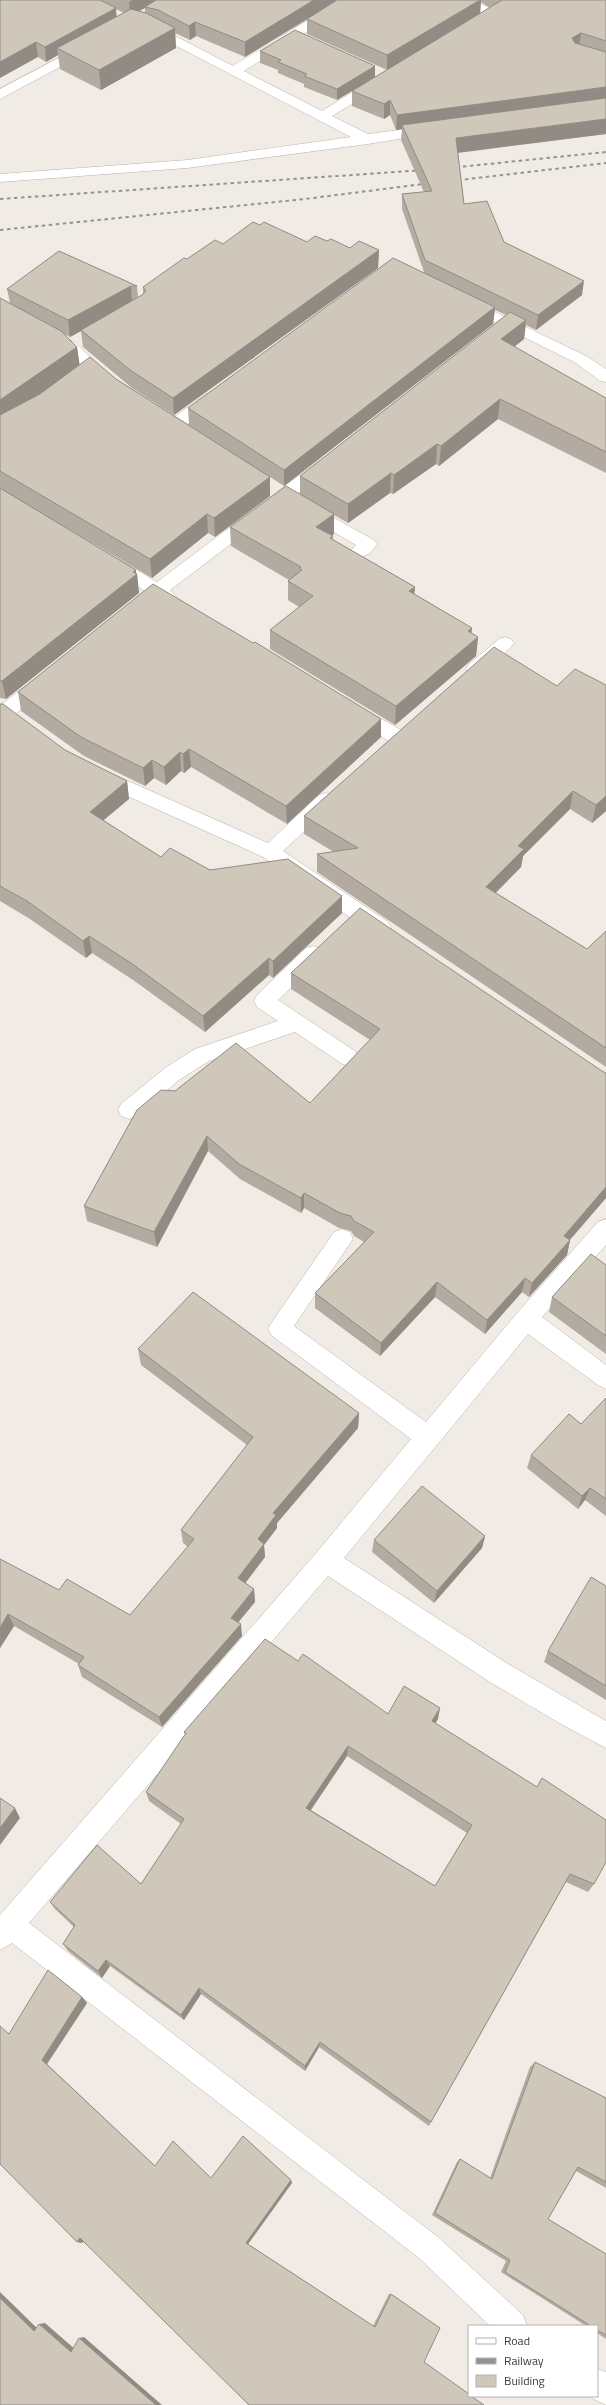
<svg xmlns="http://www.w3.org/2000/svg" width="606" height="2405" font-family="'Titillium Web',sans-serif">
  <rect width="100%" height="100%" fill="#f0ece5"/>
  <g fill="none" stroke-linecap="round" stroke-linejoin="round">
    <defs>
      <path id="minor" d="M 341,0 L 357,0 L 244,71 L 322,111 L 372,80 L 382,80 L 384,83 L 382,86 L 332,116 L 368,134 L 430,126 L 437,130 L 435,133 L 368,144 L 187,168 L 0,182 L 0,174 L 187,160 L 351,137 L 142,28 L 144,25 L 154,25 L 233,66 Z
        M 456,0 L 474,0 L 500,14 L 479,28 L 469,28 L 467,25 L 483,14 Z
        M 85,44 L 90,45 L 92,48 L 90,51 L 0,99 L 0,89 Z
        M 468,299 L 588,357 L 606,369 L 606,382 L 600,381 L 576,363 L 463,307 L 460,304 Z
        M 0,303 L 76,343 L 100,367 L 82,383 L 70,383 L 68,379 L 82,367 L 64,349 L 0,314 Z
        M 212,393 L 218,394 L 220,398 L 218,402 L 182,428 L 170,428 L 168,424 L 170,420 L 206,394 Z
        M 323,461 L 329,462 L 331,466 L 329,470 L 170,590 L 177,597 L 174,601 L 168,603 L 158,599 C 149,606 142,614 131,610 L 128,606 L 145,591 L 106,567 L 103,563 L 106,559 L 112,557 L 118,559 L 157,582 L 317,462 Z
        M 309,504 L 374,540 L 377,544 C 371,553 363,560 352,557 L 349,553 L 356,545 L 303,514 L 301,510 L 303,506 Z
        M 505,637 L 511,639 L 514,643 L 511,647 C 500,657 485,678 469,674 L 466,669 L 469,664 L 499,639 Z
        M 43,676 L 49,677 L 52,682 L 49,687 L 7,721 L 0,723 L 0,706 L 37,677 Z
        M 356,705 L 403,731 L 405,736 L 403,741 L 396,743 L 389,741 L 349,717 L 347,712 L 349,707 Z
        M 101,769 L 268,843 L 319,795 L 326,793 L 333,795 L 336,800 L 333,805 L 283,851 L 388,922 L 391,928 L 388,934 L 381,936 L 374,934 L 263,857 L 94,781 L 92,776 L 94,771 Z
        M 313,946 L 320,948 L 323,954 L 320,960 L 278,1000 L 355,1051 L 358,1057 L 355,1063 L 348,1066 L 341,1063 L 295,1032 L 209,1061 L 179,1080 L 137,1116 L 129,1119 L 121,1116 L 118,1110 L 121,1104 L 165,1068 L 195,1049 L 278,1021 L 257,1007 L 254,1001 L 257,995 L 306,948 Z
        M 606,1219 L 606,1245 L 542,1317 L 606,1365 L 606,1389 L 598,1385 L 528,1334 L 344,1558 L 508,1664 L 606,1721 L 606,1748 L 561,1724 L 490,1682 L 328,1576 L 29,1923 L 439,2238 L 523,2315 L 527,2326 L 490,2326 L 419,2258 L 12,1943 L 0,1950 L 0,1915 L 317,1552 L 411,1439 L 271,1335 L 268,1328 L 334,1232 L 342,1229 L 350,1232 L 353,1239 L 294,1326 L 426,1422 L 518,1312 L 598,1222 Z
        M 597,2369 L 606,2372 L 606,2405 L 588,2396 L 597,2396 Z"/>
    </defs>
    <!-- minor casing -->
    <use href="#minor" stroke="#bab3a8" stroke-width="1"/>
    <!-- minor -->
    <use href="#minor" fill="#fff" fill-rule="evenodd"/>
    <!-- rail -->
    <path stroke="#939393" stroke-width="2" stroke-dasharray="3.5 3.5" stroke-linecap="butt" d="M 449,168 L 606,152
      M 451,181 L 606,163
      M 0,199 L 425,170
      M 0,230 L 305,199 L 431,183"/>
  </g>
  <!-- wall -->
  <path fill="#b3aba1" fill-rule="evenodd" d="M 0,0 L 606,0 L 606,134 L 458,153 L 464,204 L 504,242 L 582,295 L 536,330 L 526,325 L 524,339 L 514,347 L 606,398 L 606,473 L 498,419 L 439,466 L 436,464 L 393,494 L 390,493 L 348,523 L 334,515 L 334,534 L 332,535 L 333,536 L 333,540 L 415,587 L 414,594 L 472,628 L 471,633 L 478,637 L 476,656 L 395,725 L 270,649 L 270,630 L 299,607 L 288,600 L 288,581 L 289,580 L 231,546 L 230,527 L 300,494 L 300,476 L 506,315 L 495,310 L 493,324 L 284,486 L 270,477 L 270,496 L 215,537 L 208,533 L 152,578 L 57,522 L 136,570 L 136,574 L 137,574 L 139,593 L 6,699 L 0,698 L 0,298 L 10,303 L 7,289 L 137,286 L 138,298 L 143,294 L 143,287 L 187,259 L 223,244 L 260,225 L 307,242 L 327,241 L 350,248 L 379,250 L 378,268 L 174,415 L 132,388 L 83,347 L 81,331 L 70,337 L 64,334 L 77,347 L 79,365 L 116,379 L 189,425 L 188,408 L 424,272 L 402,209 L 402,194 L 424,192 L 401,140 L 402,129 L 396,130 L 390,115 L 384,119 L 352,106 L 352,91 L 387,70 L 307,34 L 307,19 L 313,16 L 245,57 L 196,36 L 190,40 L 175,33 L 176,48 L 101,90 L 60,69 L 58,55 L 46,62 L 38,57 ZM 481,2 L 490,8 L 480,14 ZM 145,8 L 145,13 L 139,11 ZM 116,9 L 124,13 L 116,17 Z
    M 260,51 L 375,77 L 337,100 L 304,87 L 304,84 L 278,73 L 278,70 L 260,63 Z
    M 606,685 L 606,811 L 592,823 L 570,809 L 523,856 L 521,867 L 496,893 L 587,949 L 606,931 L 606,1067 L 317,872 L 317,854 L 334,852 L 304,834 L 304,816 L 557,686 Z
    M 18,692 L 381,737 L 287,824 L 191,767 L 184,773 L 181,771 L 166,785 L 154,778 L 145,786 L 84,756 L 21,711 Z
    M 0,704 L 65,750 L 127,781 L 129,799 L 103,820 L 161,857 L 210,870 L 342,913 L 273,978 L 269,975 L 205,1032 L 133,980 L 92,953 L 86,958 L 30,919 L 0,901 Z
    M 291,973 L 606,1073 L 606,1198 L 570,1240 L 567,1255 L 529,1297 L 522,1292 L 485,1334 L 435,1297 L 380,1356 L 315,1308 L 315,1293 L 364,1242 L 354,1236 L 351,1231 L 339,1228 L 304,1208 L 301,1213 L 240,1179 L 208,1151 L 157,1247 L 87,1221 L 84,1206 L 137,1110 L 310,1103 L 370,1040 L 291,989 Z
    M 606,1265 L 606,1354 L 549,1312 L 552,1297 Z
    M 138,1349 L 359,1413 L 358,1428 L 277,1523 L 277,1528 L 264,1545 L 265,1557 L 245,1583 L 254,1589 L 255,1602 L 238,1622 L 242,1636 L 162,1727 L 82,1677 L 78,1665 L 79,1664 L 14,1626 L 0,1648 L 0,1559 L 59,1590 L 130,1615 L 188,1547 L 183,1543 L 181,1530 L 247,1445 L 141,1365 Z
    M 606,1398 L 606,1516 L 585,1500 L 578,1509 L 527,1468 L 531,1455 L 581,1424 Z
    M 485,1536 L 482,1548 L 434,1603 L 372,1552 L 374,1540 Z
    M 606,1586 L 606,1700 L 544,1662 L 548,1651 Z
    M 298,1661 L 388,1714 L 438,1719 L 435,1723 L 594,1884 L 588,1892 L 566,1882 L 431,2122 L 429,2126 L 319,2047 L 305,2071 L 201,1994 L 184,2020 L 110,1966 L 102,1978 L 68,1951 L 63,1944 L 74,1927 L 55,1909 L 50,1902 L 141,1884 L 181,1824 L 149,1801 L 146,1792 L 185,1735 L 184,1732 ZM 347,1756 L 467,1833 L 435,1886 L 311,1810 Z
    M 82,1997 L 87,2003 L 47,2064 L 155,2166 L 211,2178 L 291,2180 L 292,2183 L 248,2244 L 373,2326 L 389,2294 L 391,2294 L 424,2362 L 83,2242 L 82,2243 L 77,2242 L 9,2034 Z
    M 535,2062 L 606,2098 L 606,2188 L 576,2171 L 548,2219 L 606,2254 L 606,2339 L 597,2333 L 597,2326 L 586,2326 L 501,2272 L 506,2261 L 432,2215 L 457,2162 L 460,2159 L 490,2178 L 530,2067 Z"/>
  <!-- shaded-wall -->
  <path fill="#928b83" d="M 132,0 L 159,0 L 145,7 L 145,8 L 130,16 L 129,2 Z
    M 314,0 L 338,0 L 245,57 L 245,42 Z
    M 480,0 L 481,0 L 480,14 L 387,70 L 387,55 Z
    M 116,8 L 117,23 L 57,48 L 58,55 L 46,62 L 45,47 Z
    M 195,22 L 196,36 L 190,40 L 189,26 Z
    M 175,28 L 176,48 L 101,90 L 99,70 Z
    M 581,33 L 579,48 L 571,53 L 572,38 Z
    M 36,42 L 38,57 L 0,78 L 0,62 Z
    M 375,66 L 375,77 L 337,100 L 337,89 Z
    M 606,87 L 606,102 L 402,125 L 402,129 L 396,130 L 397,115 Z
    M 390,100 L 390,115 L 384,119 L 384,104 Z
    M 606,119 L 606,134 L 455,153 L 456,138 Z
    M 379,250 L 378,268 L 174,415 L 173,398 Z
    M 584,281 L 582,295 L 536,330 L 538,315 Z
    M 131,286 L 132,304 L 81,330 L 81,331 L 70,337 L 68,320 Z
    M 495,307 L 493,324 L 284,486 L 284,470 Z
    M 526,320 L 524,339 L 499,359 L 501,339 Z
    M 77,347 L 80,367 L 0,421 L 0,400 Z
    M 500,399 L 498,419 L 439,466 L 441,446 Z
    M 437,444 L 436,464 L 393,494 L 394,475 Z
    M 391,473 L 390,493 L 348,523 L 348,504 Z
    M 270,477 L 270,496 L 215,537 L 214,518 Z
    M 207,514 L 208,533 L 152,578 L 150,559 Z
    M 334,514 L 334,534 L 316,546 L 316,527 Z
    M 136,570 L 136,575 L 137,574 L 139,593 L 6,699 L 2,681 Z
    M 415,587 L 413,606 L 409,591 Z
    M 472,628 L 470,644 L 478,637 L 476,656 L 395,725 L 396,706 L 468,631 Z
    M 381,719 L 381,737 L 287,824 L 286,806 Z
    M 189,749 L 191,767 L 184,773 L 183,754 Z
    M 180,752 L 181,771 L 166,785 L 164,767 Z
    M 152,760 L 154,778 L 145,786 L 143,768 Z
    M 127,781 L 129,799 L 92,830 L 90,812 Z
    M 573,791 L 570,809 L 523,856 L 521,867 L 484,904 L 486,887 L 518,846 Z
    M 606,796 L 606,811 L 592,823 L 596,805 Z
    M 342,896 L 342,913 L 273,978 L 273,961 Z
    M 89,936 L 92,953 L 86,958 L 83,941 Z
    M 269,958 L 269,975 L 205,1032 L 203,1016 Z
    M 207,1136 L 208,1151 L 157,1247 L 154,1232 Z
    M 606,1187 L 606,1198 L 560,1251 L 564,1236 Z
    M 304,1193 L 304,1208 L 301,1213 L 301,1198 Z
    M 570,1240 L 567,1255 L 529,1297 L 532,1283 Z
    M 525,1278 L 522,1292 L 485,1334 L 487,1320 Z
    M 437,1282 L 435,1297 L 380,1356 L 381,1343 Z
    M 359,1413 L 358,1428 L 277,1523 L 277,1528 L 264,1545 L 265,1557 L 240,1590 L 238,1578 L 258,1539 L 273,1513 Z
    M 590,1488 L 585,1500 L 578,1509 L 582,1496 Z
    M 485,1536 L 482,1548 L 434,1603 L 437,1591 Z
    M 254,1589 L 255,1602 L 232,1630 L 231,1618 Z
    M 8,1614 L 14,1626 L 0,1648 L 0,1628 Z
    M 241,1624 L 242,1636 L 162,1727 L 159,1717 Z
    M 440,1708 L 438,1719 L 430,1732 L 432,1721 Z
    M 348,1746 L 347,1756 L 306,1817 L 306,1808 Z
    M 15,1808 L 20,1818 L 0,1845 L 0,1828 Z
    M 106,1960 L 110,1966 L 102,1978 L 98,1971 Z
    M 199,1988 L 201,1994 L 184,2020 L 181,2015 Z
    M 82,1997 L 87,2003 L 47,2064 L 42,2060 Z
    M 320,2042 L 319,2047 L 305,2071 L 305,2066 Z
    M 291,2180 L 292,2183 L 248,2244 L 246,2243 Z
    M 80,2238 L 84,2240 L 82,2243 L 77,2242 Z
    M 0,2292 L 40,2331 L 34,2331 L 0,2298 Z
    M 45,2323 L 76,2350 L 71,2352 L 39,2324 Z
    M 84,2337 L 162,2405 L 156,2405 L 79,2338 Z"/>
  <!-- building -->
  <path fill="#d0c7bb" stroke="#928b83" fill-rule="evenodd" d="M 0,0 L 100,0 L 116,8 L 45,47 L 36,42 L 0,62 Z
    M 156,0 L 314,0 L 245,42 L 195,22 L 189,26 L 158,10 L 145,7 Z
    M 337,0 L 480,0 L 387,55 L 307,19 Z
    M 502,0 L 606,0 L 606,41 L 581,33 L 572,38 L 575,43 L 606,52 L 606,87 L 397,115 L 390,100 L 384,104 L 352,91 Z
    M 131,9 L 146,13 L 175,28 L 99,70 L 57,48 Z
    M 295,30 L 375,66 L 337,89 L 304,76 L 307,74 L 278,62 L 281,60 L 260,51 Z
    M 606,98 L 606,119 L 456,138 L 464,204 L 487,201 L 504,242 L 584,281 L 538,315 L 425,260 L 402,194 L 432,191 L 402,125 Z
    M 253,222 L 260,225 L 264,222 L 307,242 L 315,236 L 327,241 L 331,239 L 350,248 L 359,241 L 379,250 L 173,398 L 130,370 L 81,330 L 142,295 L 146,291 L 143,287 L 184,258 L 187,259 L 215,240 L 223,244 Z
    M 59,251 L 137,286 L 131,286 L 68,320 L 7,289 Z
    M 393,258 L 495,307 L 284,470 L 188,408 Z
    M 0,298 L 61,331 L 77,347 L 0,400 Z
    M 510,312 L 526,320 L 501,339 L 606,398 L 606,452 L 500,399 L 441,446 L 437,444 L 394,475 L 391,473 L 348,504 L 300,476 Z
    M 90,357 L 116,379 L 270,477 L 214,518 L 207,514 L 150,559 L 0,471 L 0,415 L 40,394 Z
    M 286,486 L 334,514 L 316,527 L 333,536 L 330,538 L 415,587 L 409,591 L 472,628 L 468,631 L 478,637 L 396,706 L 270,630 L 313,596 L 288,581 L 302,570 L 299,568 L 301,567 L 230,527 Z
    M 0,488 L 136,570 L 133,572 L 137,574 L 2,681 L 0,680 Z
    M 153,584 L 253,643 L 255,642 L 381,719 L 286,806 L 189,749 L 183,754 L 180,752 L 164,767 L 152,760 L 143,768 L 81,737 L 18,692 Z
    M 494,647 L 557,686 L 575,669 L 606,685 L 606,796 L 596,805 L 573,791 L 518,846 L 524,849 L 486,887 L 587,949 L 606,931 L 606,1048 L 317,854 L 358,848 L 304,816 Z
    M 0,704 L 3,704 L 65,750 L 127,781 L 90,812 L 161,857 L 170,848 L 210,870 L 288,859 L 342,896 L 273,961 L 269,958 L 203,1016 L 131,963 L 89,936 L 83,941 L 27,901 L 0,886 Z
    M 360,908 L 602,1071 L 606,1073 L 606,1187 L 564,1236 L 570,1240 L 532,1283 L 525,1278 L 487,1320 L 437,1282 L 381,1343 L 315,1293 L 374,1232 L 354,1221 L 351,1216 L 340,1213 L 304,1193 L 301,1198 L 239,1164 L 207,1136 L 154,1232 L 84,1206 L 137,1110 L 161,1090 L 175,1091 L 236,1043 L 310,1103 L 380,1029 L 291,973 Z
    M 591,1254 L 606,1265 L 606,1336 L 552,1297 Z
    M 193,1292 L 359,1413 L 273,1513 L 276,1515 L 258,1539 L 264,1544 L 238,1578 L 254,1589 L 231,1618 L 241,1624 L 159,1717 L 78,1665 L 84,1657 L 8,1614 L 0,1628 L 0,1559 L 59,1590 L 67,1579 L 130,1615 L 194,1539 L 181,1530 L 253,1437 L 138,1349 Z
    M 606,1398 L 606,1499 L 590,1488 L 582,1496 L 531,1455 L 569,1414 L 581,1424 Z
    M 422,1486 L 485,1536 L 437,1591 L 374,1540 Z
    M 591,1577 L 606,1586 L 606,1686 L 548,1651 Z
    M 265,1639 L 298,1661 L 303,1654 L 388,1714 L 404,1686 L 440,1708 L 432,1721 L 537,1787 L 542,1778 L 606,1820 L 606,1862 L 594,1884 L 570,1874 L 431,2122 L 320,2042 L 305,2066 L 199,1988 L 181,2015 L 106,1960 L 98,1971 L 63,1944 L 75,1925 L 50,1902 L 97,1845 L 141,1884 L 184,1819 L 146,1792 L 186,1733 L 184,1732 ZM 348,1746 L 472,1825 L 435,1886 L 306,1808 Z
    M 0,1798 L 15,1808 L 0,1828 Z
    M 48,1970 L 82,1997 L 42,2060 L 155,2166 L 173,2141 L 211,2178 L 243,2136 L 291,2180 L 246,2243 L 375,2327 L 391,2294 L 440,2328 L 424,2362 L 469,2394 L 469,2396 L 471,2396 L 484,2405 L 249,2405 L 80,2238 L 77,2242 L 0,2164 L 0,2026 L 9,2034 Z
    M 535,2062 L 606,2098 L 606,2182 L 578,2167 L 548,2219 L 606,2254 L 606,2335 L 597,2330 L 597,2326 L 591,2326 L 505,2272 L 510,2260 L 435,2213 L 460,2159 L 492,2179 Z
    M 0,2298 L 34,2331 L 39,2324 L 71,2352 L 79,2338 L 156,2405 L 0,2405 Z"/>
  <!-- legend -->
  <rect x="468" y="2325" width="130" height="72" fill="#ffffff" stroke="#b3b1ae"/>
  <rect x="476" y="2338" width="20" height="6" fill="#ffffff" stroke="#b3b1ae"/>
  <text x="504" y="2345" font-size="12" fill="#413c35">Road</text>
  <rect x="476" y="2358" width="20" height="6" fill="#939393" stroke="#b3b1ae"/>
  <text x="504" y="2365" font-size="12" fill="#413c35">Railway</text>
  <rect x="476" y="2375" width="20" height="12" fill="#d0c7bb" stroke="#b3b1ae"/>
  <text x="504" y="2385" font-size="12" fill="#413c35">Building</text>
</svg>
